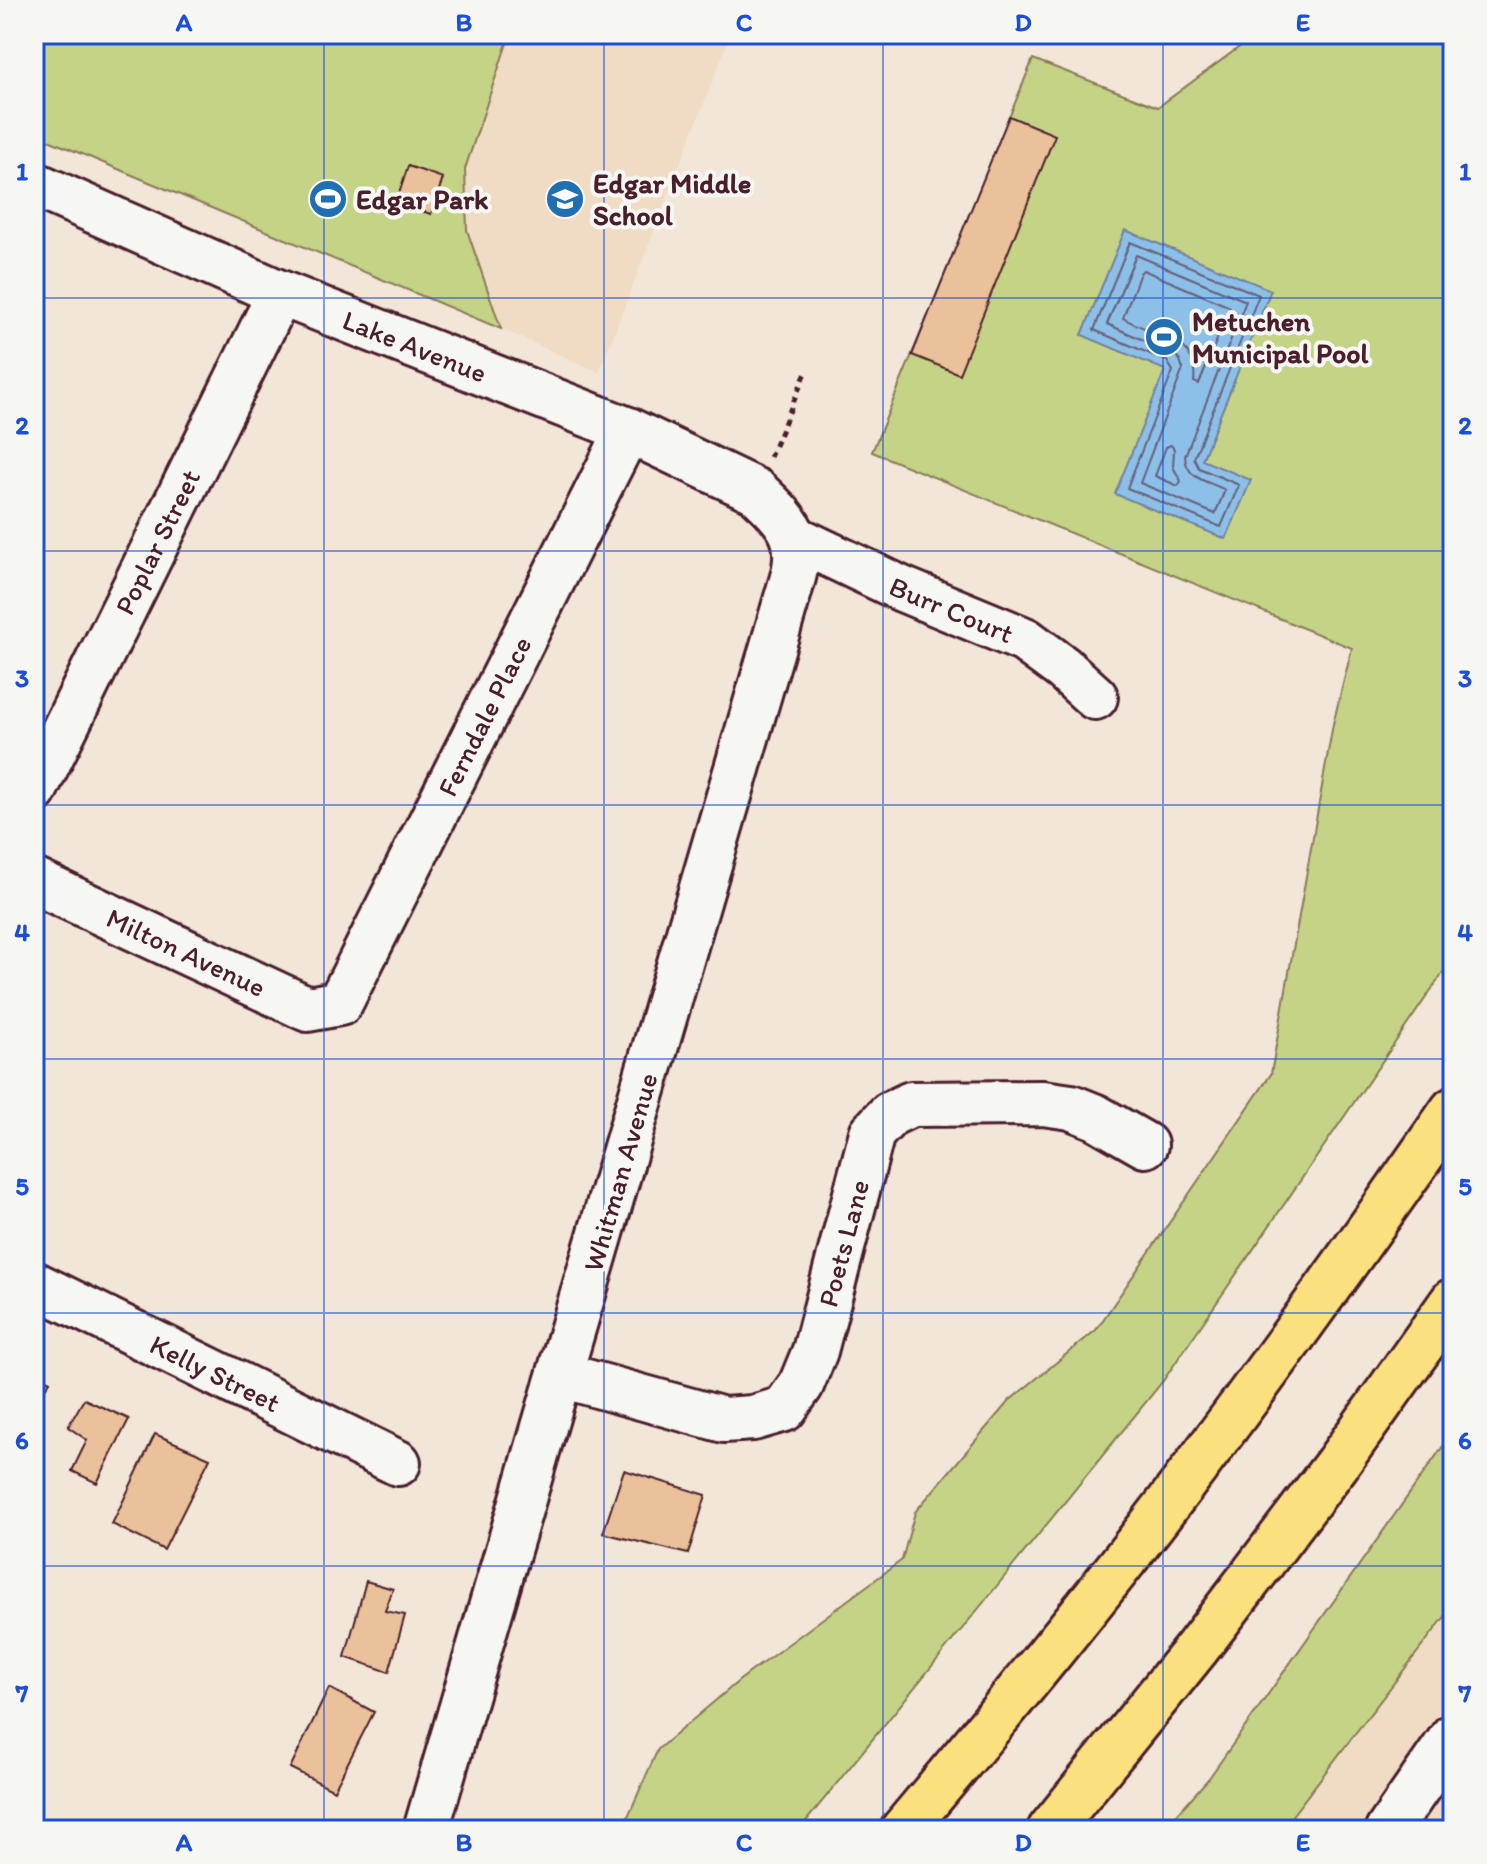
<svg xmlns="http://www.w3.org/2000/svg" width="1487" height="1864" font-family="Itim,sans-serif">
  <rect width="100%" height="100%" fill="#f2e6d8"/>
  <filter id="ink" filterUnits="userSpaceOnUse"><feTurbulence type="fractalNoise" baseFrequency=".0125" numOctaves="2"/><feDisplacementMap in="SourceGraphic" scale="16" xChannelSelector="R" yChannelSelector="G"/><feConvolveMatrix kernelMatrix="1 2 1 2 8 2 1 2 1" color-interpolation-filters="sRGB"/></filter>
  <g filter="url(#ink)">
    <!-- built -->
    <path fill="#f0dbc5" d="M 510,34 L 731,34 L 599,372 L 501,329 L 467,230 L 465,169 Z
      M 1453,1606 L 1453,1830 L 1281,1830 Z"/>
    <!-- green -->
    <path fill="#c5d386" stroke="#887958" stroke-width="2" d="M 34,34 L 510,34 L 465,169 L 467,230 L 501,329 L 34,134 Z
      M 1257,34 L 1453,34 L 1453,958 L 1163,1381 L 799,1830 L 622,1830 L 658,1749 L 741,1679 L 902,1560 L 915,1512 L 1009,1401 L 1096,1330 L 1271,1074 L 1333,724 L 1352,648 L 872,452 L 1033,59 L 1158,107 Z
      M 1453,1432 L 1453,1606 L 1281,1830 L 1163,1830 L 1209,1778 Z"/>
    <!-- water -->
    <path fill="#8dc0e9" stroke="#72809d" stroke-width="2" d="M 1125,230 L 1271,290 L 1202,460 L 1251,480 L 1226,539 L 1115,494 L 1165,370 L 1082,335 Z"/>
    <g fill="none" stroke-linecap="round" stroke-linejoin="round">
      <!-- shore -->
      <path stroke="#655f77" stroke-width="2" d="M 1130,242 L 1259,295 L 1194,458 L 1199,468 L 1239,485 L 1221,527 L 1127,488 L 1173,371 L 1167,361 L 1094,330 Z
        M 1136,255 L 1246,301 L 1185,456 C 1186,480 1209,481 1225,490 L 1215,514 L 1140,483 L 1183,369 L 1180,360 L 1173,353 L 1107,324 Z
        M 1143,270 L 1230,307 L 1199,384 L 1194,382 C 1199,334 1154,337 1123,318 L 1140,273 Z
        M 1171,445 L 1174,449 L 1173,467 L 1181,481 L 1178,486 L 1155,476 L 1166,447 Z"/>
    </g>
    <!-- building -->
    <path fill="#eac19a" stroke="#4a1f2b" stroke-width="2" d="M 1009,116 L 1055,135 L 959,374 L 912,355 Z
      M 408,166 L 443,178 L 431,214 L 396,203 Z
      M 34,1373 L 50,1381 L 34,1407 Z
      M 84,1399 L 129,1419 L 97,1483 L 72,1471 L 87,1440 L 68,1427 Z
      M 155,1434 L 210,1458 L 164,1550 L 112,1524 Z
      M 624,1470 L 706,1495 L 688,1554 L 603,1533 Z
      M 366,1581 L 393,1589 L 385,1611 L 405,1615 L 389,1672 L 345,1657 Z
      M 329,1688 L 374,1712 L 334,1790 L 290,1768 Z"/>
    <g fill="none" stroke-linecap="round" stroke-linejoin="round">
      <defs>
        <g id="minor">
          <path id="s1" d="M 34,184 L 280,293 L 628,430 L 756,491 C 787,520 805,537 792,581 L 426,1830"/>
          <path id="s2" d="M 797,539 L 902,589 L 1025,640 L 1063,668 L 1095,697"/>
          <path id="s3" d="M 34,791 L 280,293"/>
          <path id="s4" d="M 34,881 L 308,1009 L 340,1003 L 628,430"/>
          <path id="s5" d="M 34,1284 L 398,1463"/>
          <path id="s6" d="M 561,1375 L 724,1420 L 753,1418 L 784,1409 L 801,1385 L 815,1351 L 872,1133 L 890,1114 L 911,1104 L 1043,1103 L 1071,1107 L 1096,1117 L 1145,1145"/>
          <path d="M 1388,1830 L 1453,1736"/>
        </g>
        <path id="highway" d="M 903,1830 C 1003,1711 1102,1592 1195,1468 C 1284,1350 1369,1231 1453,1110
          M 1050,1830 L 1197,1648 L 1337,1464 L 1453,1301"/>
      </defs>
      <!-- minor casing -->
      <use href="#minor" stroke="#4a1f2b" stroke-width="50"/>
      <!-- highway casing -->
      <use href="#highway" stroke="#4a1f2b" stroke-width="50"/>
      <!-- path -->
      <path stroke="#4a1f2b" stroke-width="5" stroke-dasharray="6 6" stroke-linecap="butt" d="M 770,457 L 807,370"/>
      <!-- minor -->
      <use href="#minor" stroke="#f6f6f2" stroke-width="44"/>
      <!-- highway -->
      <use href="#highway" stroke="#fbe080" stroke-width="44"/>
    </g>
  </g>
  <!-- grid -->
  <path fill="none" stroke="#1d4ed8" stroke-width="2" stroke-opacity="0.55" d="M 324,34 L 324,1830M 604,34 L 604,1830M 883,34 L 883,1830M 1163,34 L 1163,1830M 34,298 L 1453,298M 34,551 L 1453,551M 34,805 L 1453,805M 34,1059 L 1453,1059M 34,1313 L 1453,1313M 34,1566 L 1453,1566"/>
  <!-- icons -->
  <defs>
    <symbol id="stadium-disc" viewBox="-11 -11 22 22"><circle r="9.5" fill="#1f6fb2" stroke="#f6f6f2"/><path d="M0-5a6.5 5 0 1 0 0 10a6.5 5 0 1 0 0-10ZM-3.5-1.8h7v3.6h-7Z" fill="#fff"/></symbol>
    <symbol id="school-disc" viewBox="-11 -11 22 22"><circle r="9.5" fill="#1f6fb2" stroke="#f6f6f2"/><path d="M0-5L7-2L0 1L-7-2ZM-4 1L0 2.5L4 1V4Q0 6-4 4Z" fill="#fff"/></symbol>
  </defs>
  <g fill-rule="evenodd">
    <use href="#stadium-disc" x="306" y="177" width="44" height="44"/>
    <use href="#school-disc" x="543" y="177" width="44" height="44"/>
    <use href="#stadium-disc" x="1142" y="315" width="44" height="44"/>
  </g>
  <g text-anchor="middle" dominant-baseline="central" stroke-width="8" stroke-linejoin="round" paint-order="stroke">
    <!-- poi labels -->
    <g font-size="28" font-weight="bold" fill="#4a1f2b" stroke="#f6f6f2" text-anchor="start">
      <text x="593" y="183">Edgar Middle<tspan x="593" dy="32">School</tspan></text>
      <text x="356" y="199">Edgar Park</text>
      <text x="1192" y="321">Metuchen<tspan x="1192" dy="32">Municipal Pool</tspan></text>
    </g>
    <!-- street labels -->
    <g font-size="28" fill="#4a1f2b" stroke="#f6f6f2">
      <text stroke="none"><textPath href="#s1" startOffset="414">Lake Avenue</textPath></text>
      <text stroke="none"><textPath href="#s3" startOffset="278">Poplar Street</textPath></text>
      <text stroke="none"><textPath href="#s2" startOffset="170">Burr Court</textPath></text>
      <text stroke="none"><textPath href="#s4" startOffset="656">Ferndale Place</textPath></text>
      <text stroke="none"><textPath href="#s4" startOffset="168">Milton Avenue</textPath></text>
      <text transform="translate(620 1172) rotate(-74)">Whitman Avenue</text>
      <text stroke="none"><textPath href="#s6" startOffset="408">Poets Lane</textPath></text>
      <text stroke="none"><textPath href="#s5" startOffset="202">Kelly Street</textPath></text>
    </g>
  </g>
  <!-- margin -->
  <rect width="1487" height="1864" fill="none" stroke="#f6f6f2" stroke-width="88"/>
  <rect x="44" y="44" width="1399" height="1776" fill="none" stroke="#1d4ed8" stroke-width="3"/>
  <g font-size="26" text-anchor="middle" font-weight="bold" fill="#1d4ed8">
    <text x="184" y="31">A</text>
    <text x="464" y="31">B</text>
    <text x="744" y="31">C</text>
    <text x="1023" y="31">D</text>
    <text x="1303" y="31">E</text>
    <text x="22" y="180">1</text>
    <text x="1465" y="180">1</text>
    <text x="22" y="434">2</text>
    <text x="1465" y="434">2</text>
    <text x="22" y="687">3</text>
    <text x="1465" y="687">3</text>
    <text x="22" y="941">4</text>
    <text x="1465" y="941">4</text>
    <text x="22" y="1195">5</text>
    <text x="1465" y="1195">5</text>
    <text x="22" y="1449">6</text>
    <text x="1465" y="1449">6</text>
    <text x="22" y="1702">7</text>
    <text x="1465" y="1702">7</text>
    <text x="184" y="1851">A</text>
    <text x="464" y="1851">B</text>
    <text x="744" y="1851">C</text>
    <text x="1023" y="1851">D</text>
    <text x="1303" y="1851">E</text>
  </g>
</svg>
